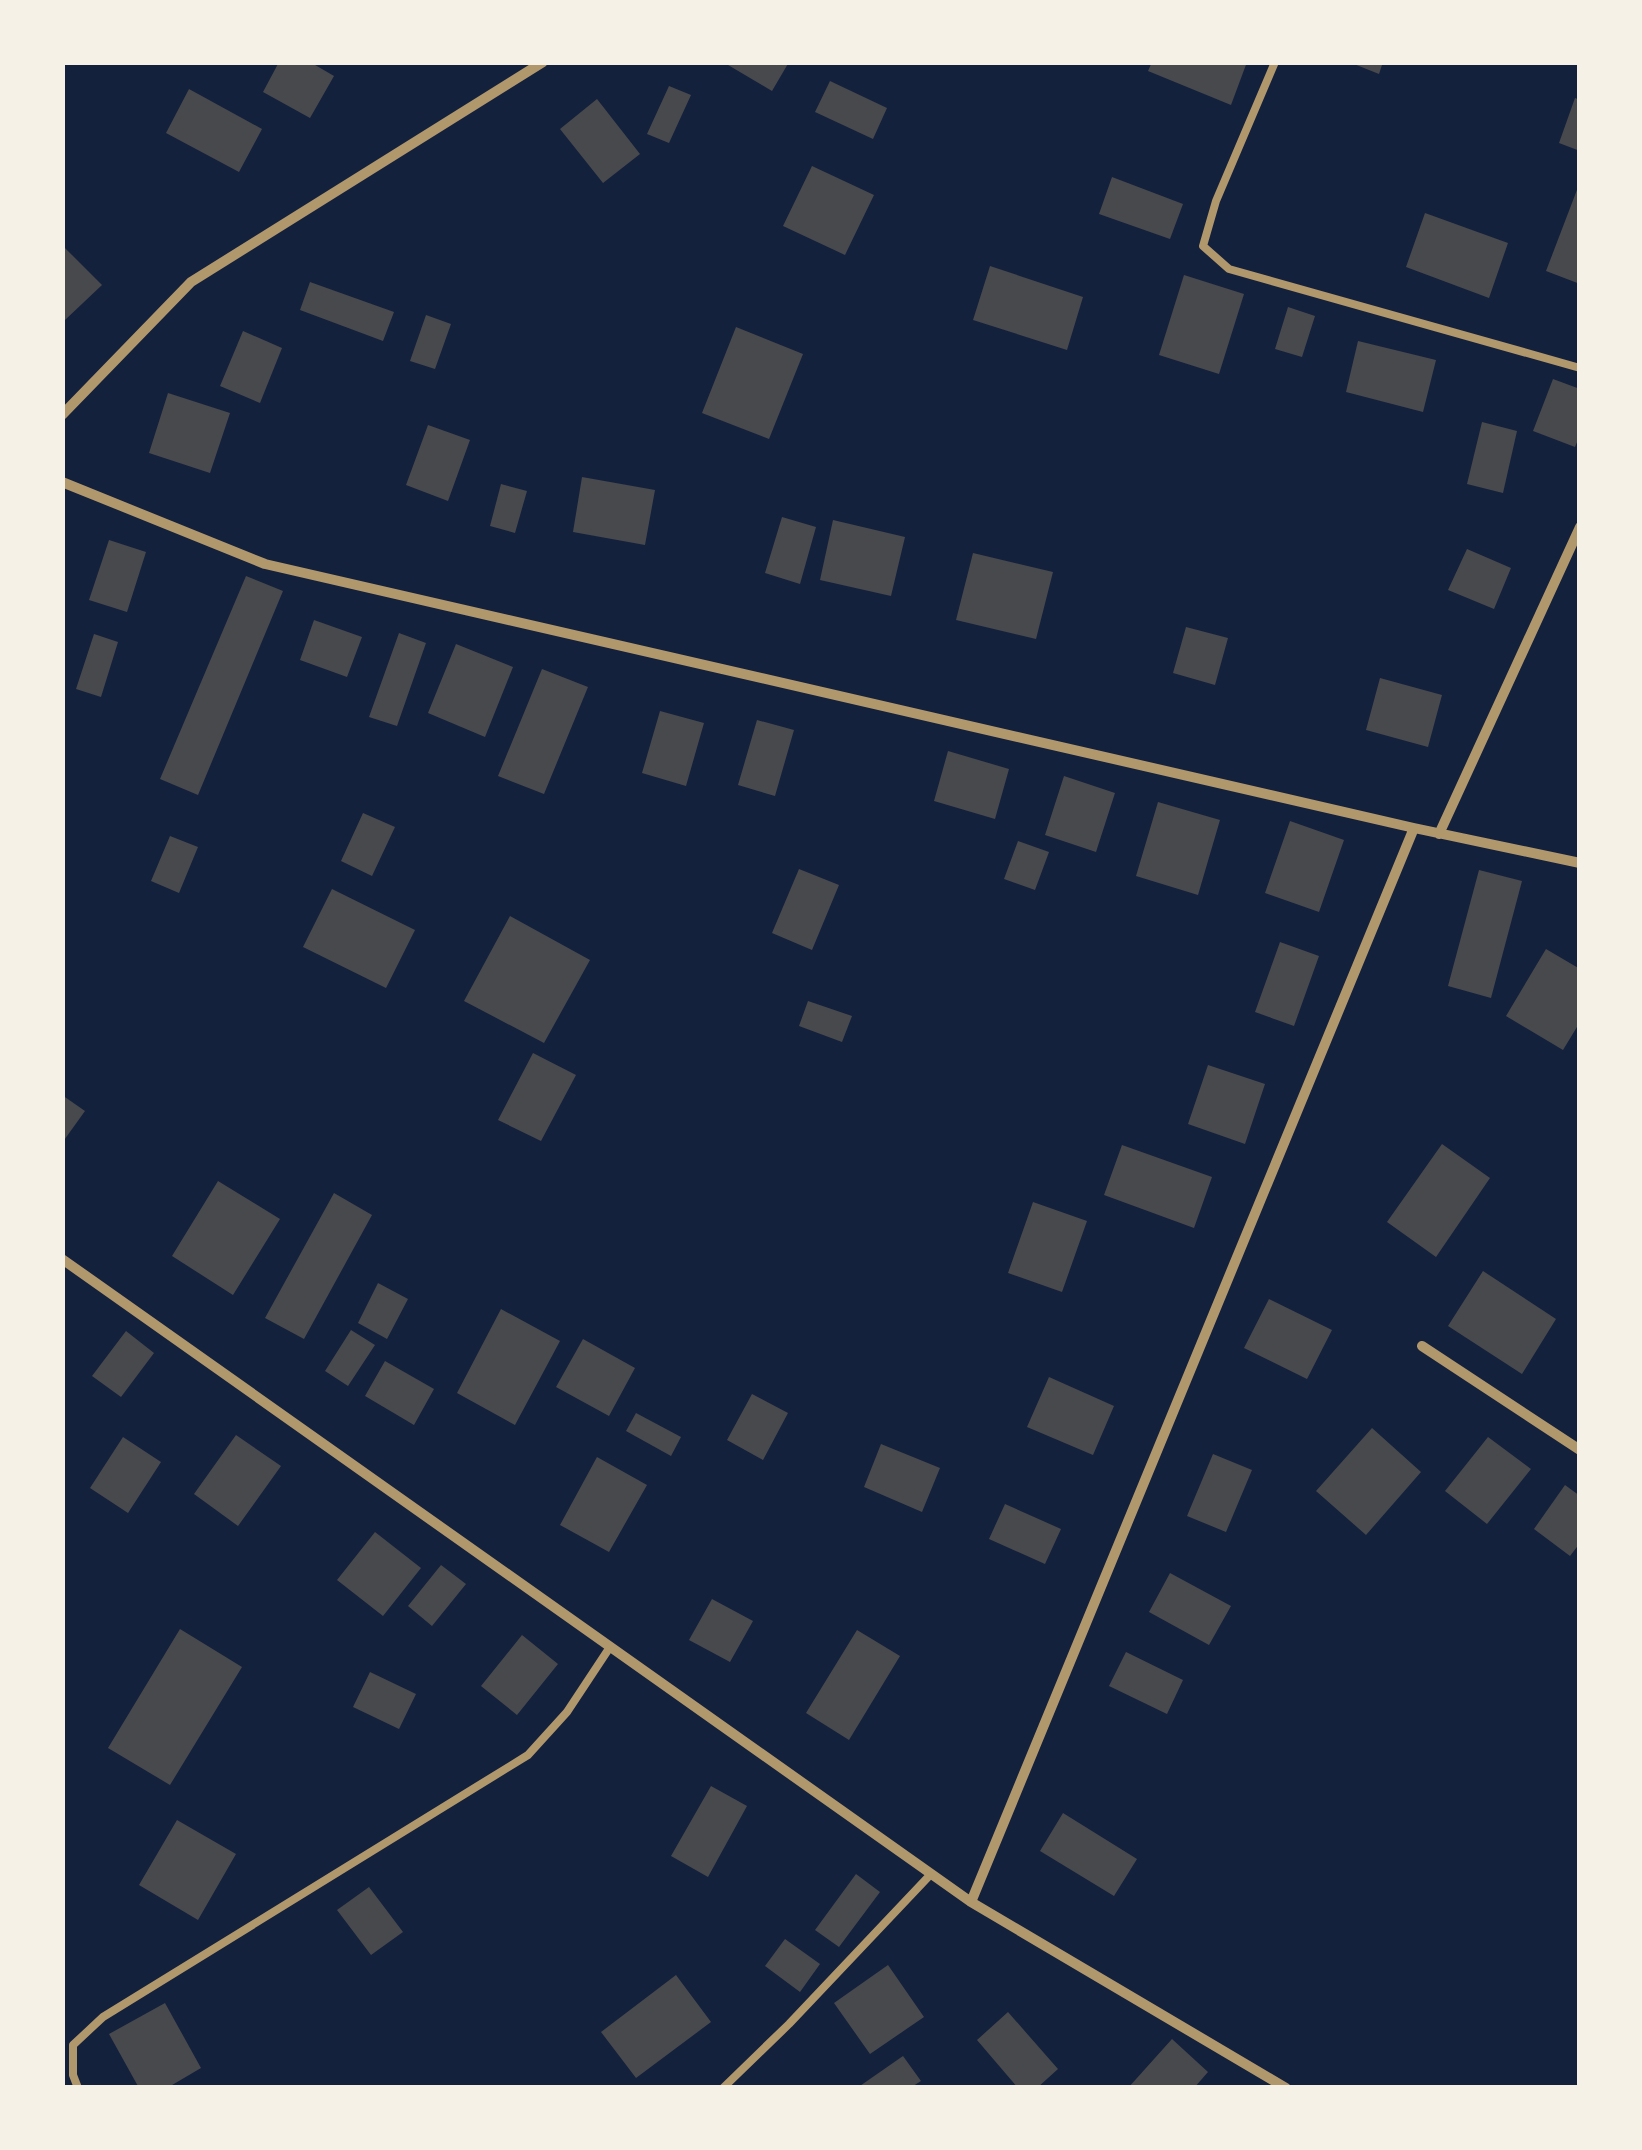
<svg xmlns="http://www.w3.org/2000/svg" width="1642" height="2150" font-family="'Work Sans',sans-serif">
  <rect width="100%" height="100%" fill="#14213d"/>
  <!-- building -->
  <path fill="#48494c" d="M 279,62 L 310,62 L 334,76 L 310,118 L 263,92 Z
    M 723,62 L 789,62 L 772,91 Z
    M 1152,62 L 1247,62 L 1231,105 L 1148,71 Z
    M 1349,62 L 1383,62 L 1379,74 Z
    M 830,81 L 887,108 L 873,139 L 815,112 Z
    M 669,86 L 691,95 L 669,143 L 647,134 Z
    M 189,89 L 262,129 L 239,172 L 166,133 Z
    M 1575,98 L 1580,100 L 1580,151 L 1559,143 Z
    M 597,99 L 640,154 L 603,183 L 560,129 Z
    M 812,166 L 874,195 L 845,255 L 783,226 Z
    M 1112,177 L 1183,204 L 1170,239 L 1099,214 Z
    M 1580,182 L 1580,284 L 1546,271 Z
    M 1425,213 L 1508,243 L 1489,298 L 1406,267 Z
    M 62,245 L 102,285 L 65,320 L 62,318 Z
    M 990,266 L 1083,297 L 1067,350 L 973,320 Z
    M 1184,275 L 1244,294 L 1219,374 L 1159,355 Z
    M 310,282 L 394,312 L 383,341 L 300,310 Z
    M 1288,307 L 1315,316 L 1302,357 L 1275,349 Z
    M 426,315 L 451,324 L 435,369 L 410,361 Z
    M 736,327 L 803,354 L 769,439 L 702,413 Z
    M 243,331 L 282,348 L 260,403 L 220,386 Z
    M 1358,341 L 1436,360 L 1423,412 L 1346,392 Z
    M 1553,379 L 1580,389 L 1580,435 L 1575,447 L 1533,431 Z
    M 168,393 L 230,413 L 210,473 L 149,453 Z
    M 1482,422 L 1517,431 L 1503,493 L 1467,484 Z
    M 428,425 L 470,440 L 448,501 L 406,485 Z
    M 582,477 L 655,490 L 645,545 L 573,532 Z
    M 501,484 L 527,491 L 515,533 L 490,526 Z
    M 782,517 L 816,527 L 800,584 L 765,573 Z
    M 833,520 L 905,537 L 891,596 L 820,580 Z
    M 109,540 L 146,552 L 127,612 L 89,600 Z
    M 1467,549 L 1511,568 L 1494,609 L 1448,590 Z
    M 973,553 L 1053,572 L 1036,639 L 956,620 Z
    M 246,576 L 283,591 L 198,795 L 160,779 Z
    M 314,620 L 362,637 L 347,677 L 300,660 Z
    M 1186,627 L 1228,638 L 1215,685 L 1173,673 Z
    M 399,633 L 426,643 L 397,726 L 369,717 Z
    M 94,634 L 118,642 L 101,697 L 76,689 Z
    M 456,644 L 513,667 L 485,737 L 428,713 Z
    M 542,669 L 588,687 L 544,794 L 498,776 Z
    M 1380,678 L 1442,695 L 1428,747 L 1366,730 Z
    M 660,711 L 704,723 L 686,786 L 642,773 Z
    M 757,720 L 794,730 L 775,796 L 738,785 Z
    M 948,751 L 1009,769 L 995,819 L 934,801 Z
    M 1064,776 L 1115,793 L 1096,852 L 1045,835 Z
    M 1158,802 L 1220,820 L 1198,895 L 1136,876 Z
    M 363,813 L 395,827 L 372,876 L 341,861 Z
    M 1290,821 L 1344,840 L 1319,912 L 1265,893 Z
    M 170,836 L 198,847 L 179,893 L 151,881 Z
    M 1018,841 L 1049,852 L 1035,890 L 1004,879 Z
    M 799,869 L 839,885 L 812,950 L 772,933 Z
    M 1479,870 L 1522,881 L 1491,998 L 1448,986 Z
    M 332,889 L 415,930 L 386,988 L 303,947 Z
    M 510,916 L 590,960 L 544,1043 L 464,1001 Z
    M 1280,942 L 1319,956 L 1294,1026 L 1255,1012 Z
    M 1546,949 L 1580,969 L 1580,1022 L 1563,1050 L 1506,1016 Z
    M 808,1001 L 852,1016 L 842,1042 L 799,1026 Z
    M 533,1053 L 576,1075 L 541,1141 L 498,1120 Z
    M 1208,1065 L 1265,1084 L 1245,1144 L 1188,1124 Z
    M 62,1095 L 85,1111 L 62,1143 Z
    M 1442,1144 L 1490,1178 L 1436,1257 L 1387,1222 Z
    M 1122,1145 L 1212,1177 L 1194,1228 L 1104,1195 Z
    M 218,1181 L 280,1219 L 233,1295 L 172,1256 Z
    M 334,1193 L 372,1215 L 304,1339 L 265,1318 Z
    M 1033,1202 L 1087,1221 L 1062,1292 L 1008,1273 Z
    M 1483,1271 L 1556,1319 L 1522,1374 L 1448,1326 Z
    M 378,1283 L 408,1299 L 387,1339 L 358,1323 Z
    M 1269,1299 L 1332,1330 L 1307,1379 L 1244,1348 Z
    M 501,1309 L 560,1341 L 515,1425 L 457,1393 Z
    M 351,1330 L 375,1345 L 348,1386 L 325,1371 Z
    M 126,1331 L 154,1353 L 121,1397 L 92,1376 Z
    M 583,1339 L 635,1368 L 609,1416 L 556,1387 Z
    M 385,1361 L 434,1389 L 414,1425 L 365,1396 Z
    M 1049,1377 L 1114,1406 L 1093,1455 L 1027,1427 Z
    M 752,1394 L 788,1413 L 763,1460 L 727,1440 Z
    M 636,1413 L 681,1437 L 671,1456 L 626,1431 Z
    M 1372,1428 L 1421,1472 L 1366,1535 L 1316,1491 Z
    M 236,1435 L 281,1466 L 238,1526 L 194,1494 Z
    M 123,1437 L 161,1462 L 128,1513 L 90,1488 Z
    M 1488,1437 L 1531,1469 L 1487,1524 L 1445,1491 Z
    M 881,1444 L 940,1468 L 922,1512 L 864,1487 Z
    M 1213,1454 L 1252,1470 L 1226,1532 L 1187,1516 Z
    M 597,1457 L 647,1485 L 609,1552 L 560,1525 Z
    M 1565,1485 L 1580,1496 L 1580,1543 L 1570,1556 L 1534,1529 Z
    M 1005,1504 L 1061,1529 L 1045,1564 L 989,1539 Z
    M 375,1532 L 421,1568 L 383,1616 L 337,1580 Z
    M 441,1565 L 466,1584 L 432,1626 L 408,1606 Z
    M 1170,1573 L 1231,1606 L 1209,1645 L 1149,1612 Z
    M 712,1599 L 753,1621 L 730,1662 L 689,1640 Z
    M 180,1629 L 242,1667 L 170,1785 L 108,1748 Z
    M 857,1630 L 900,1656 L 849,1740 L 806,1713 Z
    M 522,1635 L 558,1664 L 517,1715 L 481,1686 Z
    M 1126,1652 L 1183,1680 L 1167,1714 L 1109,1686 Z
    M 370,1672 L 416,1694 L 399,1729 L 353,1707 Z
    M 711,1786 L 747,1806 L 708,1877 L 671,1856 Z
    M 1063,1813 L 1137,1859 L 1114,1896 L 1040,1851 Z
    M 177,1820 L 236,1854 L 198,1920 L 139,1885 Z
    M 856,1874 L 880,1892 L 839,1947 L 815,1930 Z
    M 369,1887 L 403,1932 L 371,1955 L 337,1910 Z
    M 785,1939 L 820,1964 L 800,1992 L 765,1966 Z
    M 888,1965 L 924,2017 L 870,2054 L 834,2003 Z
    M 676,1975 L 711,2022 L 636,2078 L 601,2032 Z
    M 165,2003 L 201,2068 L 167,2088 L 139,2088 L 109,2034 Z
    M 1008,2012 L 1058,2069 L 1037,2088 L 1018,2088 L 977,2040 Z
    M 1172,2039 L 1208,2072 L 1194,2088 L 1128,2088 Z
    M 903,2056 L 921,2081 L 910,2088 L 857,2088 Z"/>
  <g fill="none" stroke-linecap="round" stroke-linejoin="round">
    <!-- service -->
    <path stroke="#b1986c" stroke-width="8" d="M 1275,62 L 1216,201 L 1203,246 L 1229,269 L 1580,368
      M 78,2088 L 73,2075 L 73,2045 L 103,2017 L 528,1755 L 567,1712 L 610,1647
      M 723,2088 L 789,2024 L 931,1874"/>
    <!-- minor -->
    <path stroke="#b1986c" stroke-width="10" d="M 62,415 L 191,282 L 543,62
      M 62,482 L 265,564 L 1414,828 L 1580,863
      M 1439,834 L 1580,527
      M 62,1259 L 971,1902 L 1286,2088
      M 1422,1346 L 1580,1450
      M 971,1902 L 1414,828"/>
  </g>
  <!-- border -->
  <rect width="1642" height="2150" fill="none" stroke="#f6f1e7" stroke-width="130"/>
</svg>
